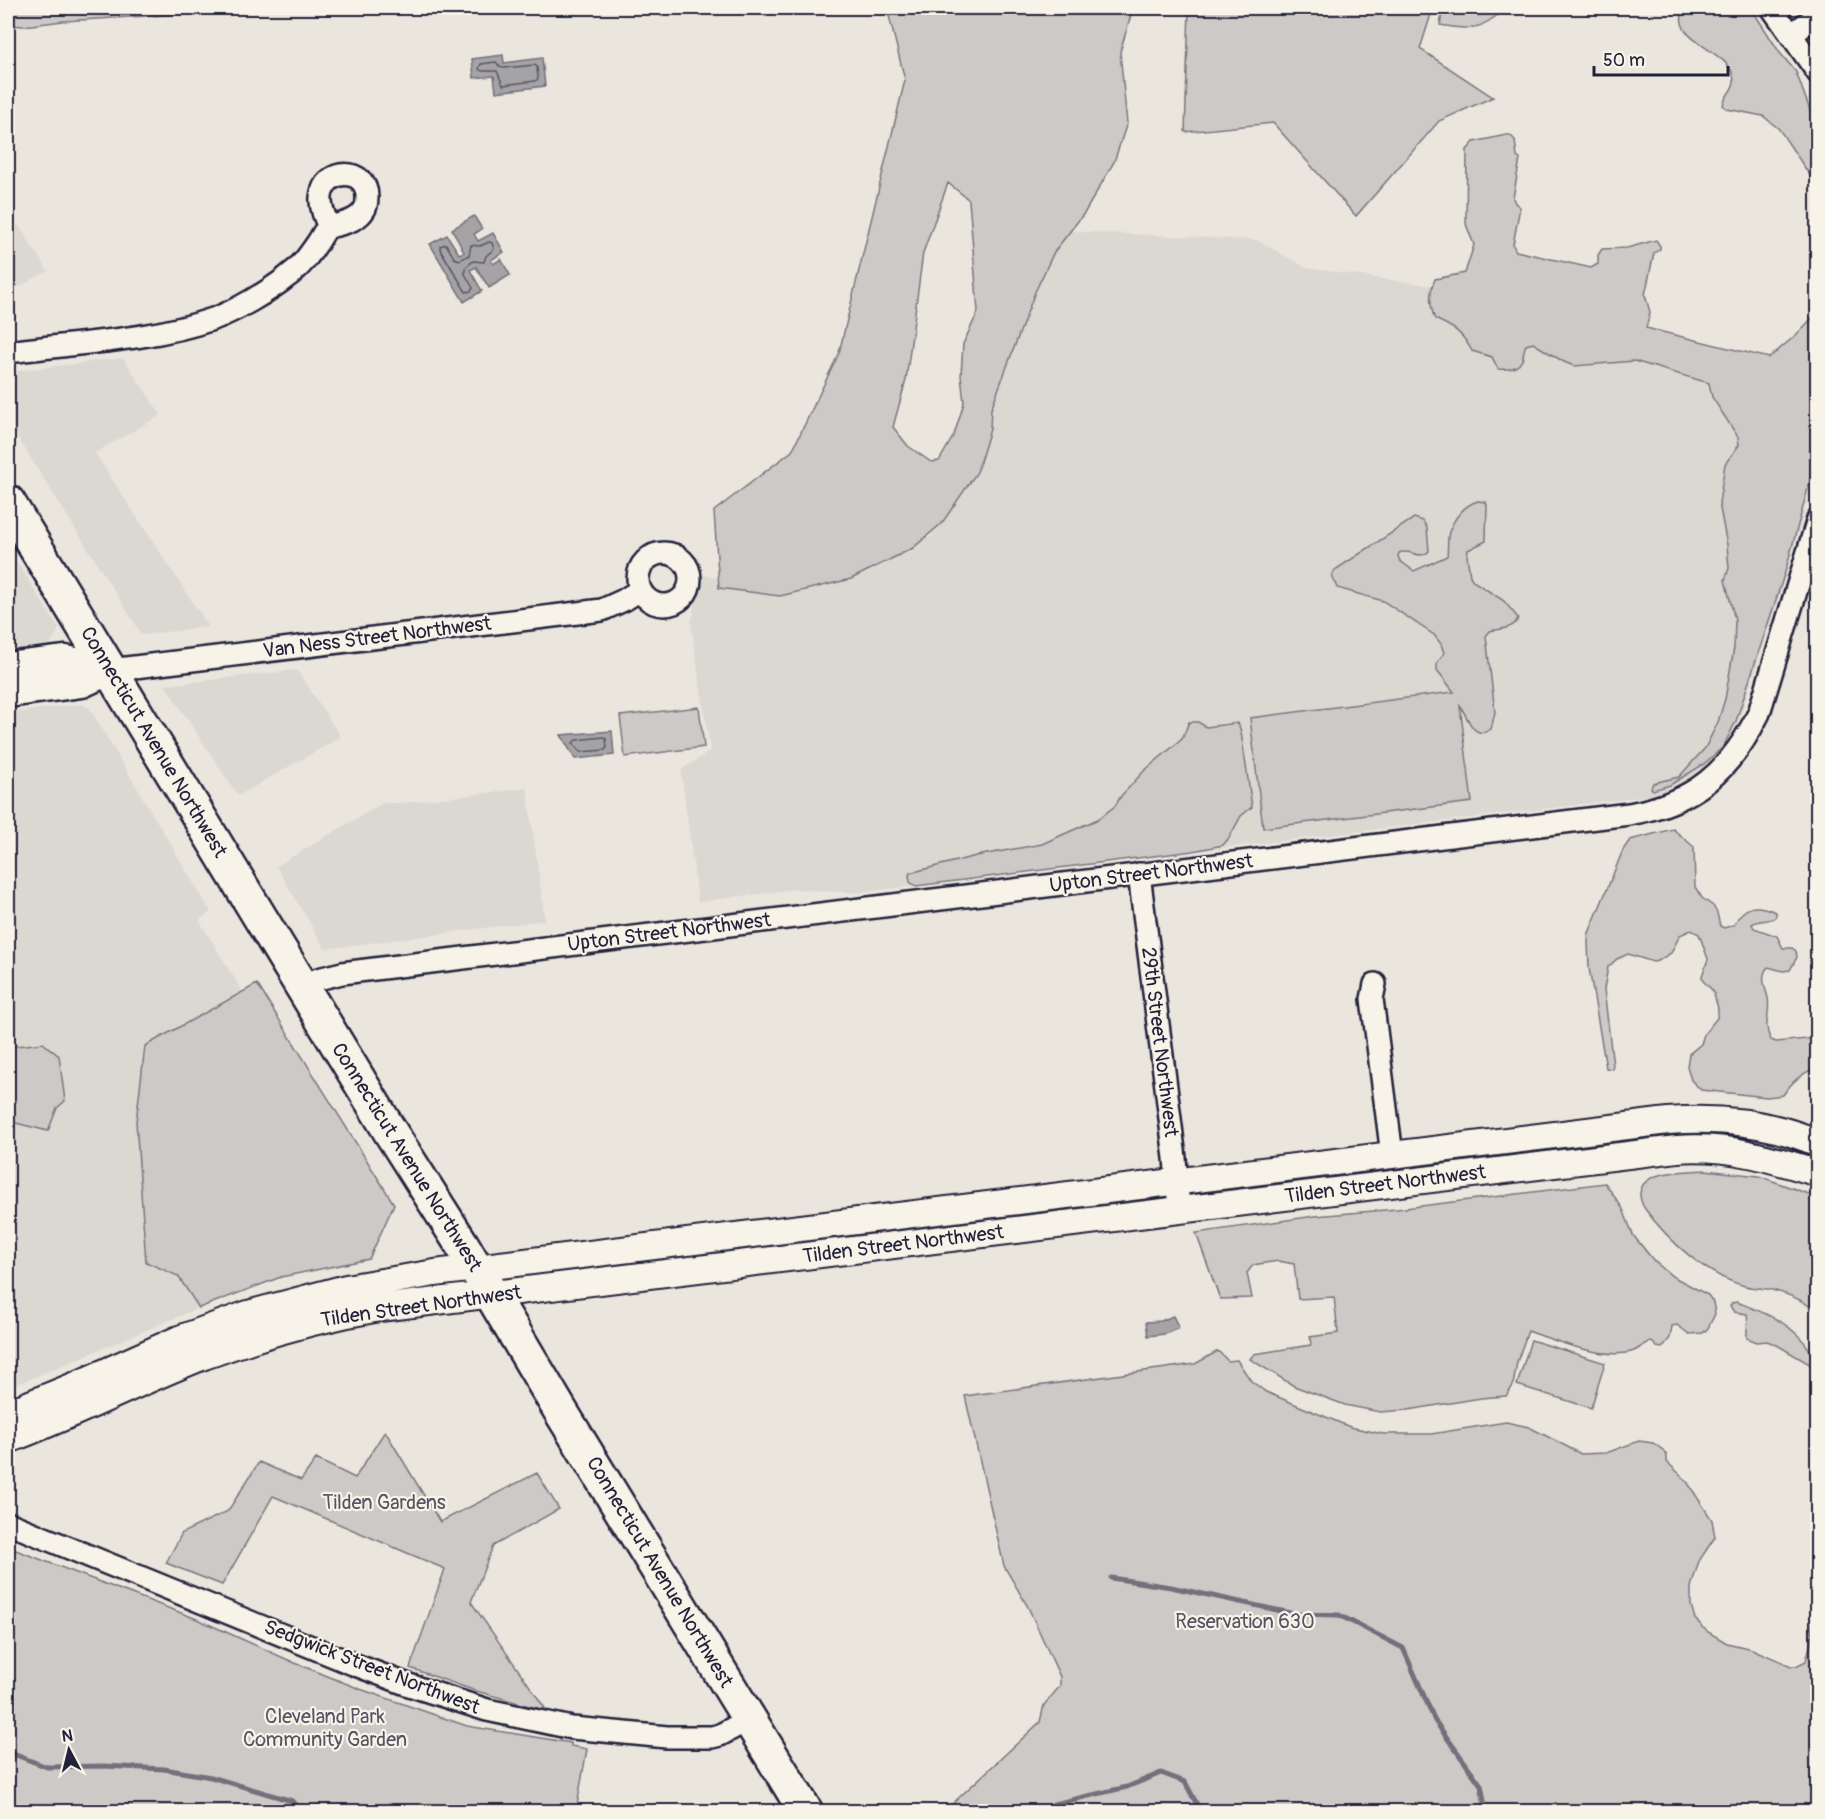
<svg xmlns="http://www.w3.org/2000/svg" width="1825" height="1819" font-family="Pangolin,sans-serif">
  <rect width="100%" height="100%" fill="#eae6de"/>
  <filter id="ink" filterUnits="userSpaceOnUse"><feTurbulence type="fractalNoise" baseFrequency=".0167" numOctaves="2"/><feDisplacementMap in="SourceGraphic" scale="12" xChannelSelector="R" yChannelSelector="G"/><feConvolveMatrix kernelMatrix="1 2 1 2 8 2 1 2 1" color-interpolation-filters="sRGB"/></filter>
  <g filter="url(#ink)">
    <!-- built -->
    <path fill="#dbd8d2" d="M 8,209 L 48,271 L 8,293 Z
      M 1047,230 L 1257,240 L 1307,268 L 1496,295 L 1817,386 L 1817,469 L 1773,617 L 1738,722 L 1725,748 L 1706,766 L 1674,788 L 1649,796 L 855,893 L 795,889 L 698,902 L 681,770 L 710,751 L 691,624 L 700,574 L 736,583 L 893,554 L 931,536 L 949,496 Z
      M 123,358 L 161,415 L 95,453 L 209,627 L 142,635 L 8,422 L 8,372 Z
      M 8,547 L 59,629 L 48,649 L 8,654 Z
      M 297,670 L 341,737 L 238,796 L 165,685 Z
      M 82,704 L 90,709 L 211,912 L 199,920 L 243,992 L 145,1046 L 136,1122 L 146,1262 L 180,1278 L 199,1308 L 8,1388 L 8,713 Z
      M 527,788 L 545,920 L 325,949 L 276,866 L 383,803 L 402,803 Z"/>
    <!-- green -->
    <path fill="#cdc9c6" stroke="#787680" stroke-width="1.5" fill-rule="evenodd" d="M 8,8 L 284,8 L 63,21 L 24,26 L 8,25 Z
      M 887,8 L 1133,8 L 1120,52 L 1127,123 L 1114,162 L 1085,212 L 1054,252 L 1035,292 L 991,409 L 990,429 L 977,472 L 942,523 L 913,548 L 851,579 L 780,596 L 719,588 L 714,511 L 792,451 L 839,353 L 905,80 ZM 948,183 L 969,200 L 978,312 L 963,344 L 961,375 L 964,403 L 954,435 L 939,461 L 931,462 L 908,446 L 893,427 L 906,380 L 923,253 Z
      M 1189,8 L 1433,8 L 1420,49 L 1493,97 L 1439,121 L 1356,216 L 1273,123 L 1185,132 Z
      M 1443,8 L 1504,8 L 1504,10 C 1480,30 1471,31 1440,25 Z
      M 1684,8 L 1751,8 L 1780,53 L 1796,72 L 1811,113 L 1817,130 L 1817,186 L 1779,129 L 1763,116 L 1727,109 L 1723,105 C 1724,96 1735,89 1734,80 C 1732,49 1668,43 1684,8 Z
      M 1506,135 L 1510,135 L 1515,140 L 1517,157 L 1520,159 L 1513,198 L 1515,203 L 1520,207 L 1513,245 L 1516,251 L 1591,268 L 1598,264 L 1598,255 L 1602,249 L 1627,248 L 1656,240 L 1660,246 L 1660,249 L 1654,253 L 1645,295 L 1650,312 L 1646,328 L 1769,358 L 1796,335 L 1817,313 L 1817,455 L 1786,569 L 1736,721 L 1723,747 L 1704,764 L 1670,785 L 1653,790 L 1651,788 L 1653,783 L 1679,777 L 1705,748 L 1718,722 L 1725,699 L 1734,648 L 1735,620 L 1725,580 L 1729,568 L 1727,545 L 1719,503 L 1725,464 L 1739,445 L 1738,437 L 1712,397 L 1709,383 L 1634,361 L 1574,366 L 1564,362 L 1533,343 L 1526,345 C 1523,350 1524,355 1522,360 C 1518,369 1507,370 1498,369 L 1492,357 L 1472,351 C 1461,331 1454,328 1435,319 C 1429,305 1429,292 1435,279 L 1465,273 L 1474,245 L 1466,224 L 1467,150 L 1474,142 Z
      M 1478,501 L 1486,502 L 1487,505 L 1486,538 L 1486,541 L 1468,550 L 1467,555 L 1470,576 L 1473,581 L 1504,601 L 1518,618 C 1515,629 1500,629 1490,631 L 1486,636 L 1495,712 L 1491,729 C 1473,742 1468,716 1460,706 L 1472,802 L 1263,828 L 1250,718 L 1454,692 L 1437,670 L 1437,663 L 1444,653 L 1441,644 L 1434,635 L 1383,601 L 1337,588 L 1332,576 L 1335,570 L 1414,518 L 1423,521 L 1427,528 L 1429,551 C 1420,561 1410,548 1399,553 L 1398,556 L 1400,561 L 1414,571 L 1447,556 C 1448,549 1447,539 1449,532 C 1454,518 1464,505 1478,501 Z
      M 699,707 L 704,747 L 625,757 L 620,716 Z
      M 1189,722 L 1198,722 L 1206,727 L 1238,723 L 1241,732 L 1252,807 L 1241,816 L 1229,838 L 1223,845 L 1193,851 L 916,886 L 910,882 L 909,875 L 910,873 L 976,856 L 1042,844 L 1098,819 L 1115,806 L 1121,796 L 1144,771 L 1182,739 Z
      M 1673,829 L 1694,847 L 1695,887 L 1702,898 L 1713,906 L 1717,913 L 1720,926 L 1724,928 L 1734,925 C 1744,904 1756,904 1776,912 L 1776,917 C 1769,922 1760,919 1752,924 L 1754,928 L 1777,936 L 1783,948 L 1792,948 L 1796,951 L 1797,957 L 1790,970 L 1783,971 L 1768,967 C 1759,977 1766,988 1768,998 C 1771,1014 1762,1024 1771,1040 L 1776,1042 L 1817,1038 L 1817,1068 C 1803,1072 1791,1083 1783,1095 L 1767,1097 L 1701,1090 L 1691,1080 L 1687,1066 L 1689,1054 L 1701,1044 L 1704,1034 L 1717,1018 L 1718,1008 L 1713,991 L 1703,981 L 1702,976 L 1708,959 L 1699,934 L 1691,930 L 1680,935 L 1671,953 L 1658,961 L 1653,962 L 1628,954 L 1617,959 L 1608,967 L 1604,989 L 1613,1066 L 1612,1069 L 1606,1068 L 1589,968 L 1588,942 L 1589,933 L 1623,850 L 1630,840 Z
      M 257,984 L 394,1204 L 369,1259 L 281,1277 L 199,1308 L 178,1276 L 146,1262 L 136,1122 L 145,1046 Z
      M 43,1043 L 59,1056 L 65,1101 L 57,1108 L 48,1131 L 16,1123 L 8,1116 L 8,1047 Z
      M 1677,1128 L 1731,1129 L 1817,1152 L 1817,1167 L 1754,1150 L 1202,1195 L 1205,1189 Z
      M 1705,1170 L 1759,1176 L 1817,1197 L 1817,1313 C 1806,1300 1785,1293 1768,1289 C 1761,1288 1753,1288 1745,1286 C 1706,1276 1668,1240 1645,1209 C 1641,1204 1641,1201 1640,1196 C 1639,1169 1686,1172 1705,1170 Z
      M 1605,1183 L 1623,1209 L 1633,1235 L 1654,1261 L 1672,1276 L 1708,1295 L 1713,1302 L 1715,1314 L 1708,1328 L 1703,1333 L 1689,1334 L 1677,1325 L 1672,1326 L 1670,1338 L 1662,1348 L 1657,1347 L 1651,1341 C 1645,1344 1640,1348 1634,1351 C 1605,1361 1556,1341 1528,1331 L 1517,1362 L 1513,1386 L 1506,1396 L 1481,1398 L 1408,1410 L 1380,1412 L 1345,1405 L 1294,1386 L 1250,1359 L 1254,1354 L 1311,1345 L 1310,1337 L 1338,1333 L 1334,1297 L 1298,1299 L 1294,1264 L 1278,1261 L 1253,1265 L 1247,1273 L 1252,1298 L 1220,1299 L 1196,1233 L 1315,1216 L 1397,1209 Z
      M 1737,1302 C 1767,1314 1791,1322 1810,1350 C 1815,1358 1818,1362 1817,1371 L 1813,1366 L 1777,1345 L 1767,1341 L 1757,1342 L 1747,1338 C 1746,1329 1749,1323 1747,1314 L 1734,1312 L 1730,1306 L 1732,1303 Z
      M 1531,1340 L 1605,1363 L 1591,1408 L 1517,1385 Z
      M 1218,1351 L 1228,1361 L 1237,1360 L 1251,1381 L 1266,1392 L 1350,1427 L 1383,1434 L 1431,1434 L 1506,1422 L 1529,1427 L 1581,1454 L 1606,1453 L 1639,1441 L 1653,1443 L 1663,1450 L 1667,1456 L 1667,1462 L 1686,1480 L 1712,1520 L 1715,1537 L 1699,1561 L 1691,1587 L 1691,1605 L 1695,1619 L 1708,1632 L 1727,1643 L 1752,1649 L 1791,1666 L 1796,1666 L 1806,1661 L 1811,1642 L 1815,1586 L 1817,1584 L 1817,1811 L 942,1811 L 950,1806 L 1040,1722 L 1044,1705 L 1060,1686 L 1060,1677 L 1028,1607 L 1004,1566 L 965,1396 L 1195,1364 Z
      M 385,1431 L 440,1522 L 537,1473 L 559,1509 L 493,1546 L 471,1602 L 547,1711 L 473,1690 L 410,1668 L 445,1569 L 273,1496 L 222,1585 L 166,1563 L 182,1533 L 228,1511 L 259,1462 L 301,1480 L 316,1459 L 355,1478 Z
      M 8,1547 L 197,1619 L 295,1663 L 360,1689 L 467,1726 L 571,1743 L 571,1746 L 587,1749 L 576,1811 L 8,1811 Z"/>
    <!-- water -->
    <path fill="#a6a3a6" stroke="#716f7b" stroke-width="1.5" d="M 503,55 L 504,63 L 542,58 L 545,86 L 496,92 L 494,76 L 474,78 L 472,59 Z
      M 474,216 L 482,229 L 474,234 L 478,241 L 493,233 L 504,252 L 491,260 L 493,264 L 501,259 L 510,275 L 489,288 L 476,267 L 470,270 L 482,291 L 464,302 L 430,244 L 447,235 L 459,254 L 464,252 L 452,229 Z
      M 612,731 L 614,755 L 575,759 L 561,735 Z
      M 1173,1316 L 1179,1328 L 1165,1334 L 1148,1336 L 1146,1322 L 1161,1321 Z"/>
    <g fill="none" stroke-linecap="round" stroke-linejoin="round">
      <!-- shore -->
      <path stroke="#575666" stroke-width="1.5" d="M 496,62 L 500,67 L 504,68 L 535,65 L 537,67 L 538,79 L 535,81 L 503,85 L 497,71 L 482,71 L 479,69 L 481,64 Z
        M 489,242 L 492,243 L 494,249 L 486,256 L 484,262 L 473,261 L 465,268 L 465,274 L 473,288 L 471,291 L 466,292 L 440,249 L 440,246 L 446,244 L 454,258 L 460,260 L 469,255 L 471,245 L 480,246 Z
        M 604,737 L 606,739 L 607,747 L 605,750 L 580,752 L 573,743 L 576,740 Z"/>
      <!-- stream -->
      <path stroke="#716f7b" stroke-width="5" d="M 1111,1578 L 1171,1587 L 1295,1614 L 1339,1615 L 1403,1648 L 1435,1721 L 1481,1785 L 1486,1812
        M 8,1752 L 47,1767 L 103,1766 L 164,1769 L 211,1777 L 292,1801 L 301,1812
        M 1054,1804 L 1127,1787 L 1161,1773 L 1185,1782 L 1201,1812"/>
      <defs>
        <path id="minor" d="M 1772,8 L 1818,73
          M 1791,35 L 1818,15
          M 8,352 C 75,343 149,341 213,319 C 234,312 271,290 288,276 C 301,267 309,255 318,242 C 321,238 324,230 328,228 C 329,227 336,225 337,225 C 346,223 359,219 364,210 C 367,206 367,201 367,197 C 367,167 324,167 321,197 C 320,207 325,218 329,227
          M638 579a26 26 0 1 1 52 0a26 26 0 1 1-52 0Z
          M 110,670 L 602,610 L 624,600 L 640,590
          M 1139,874 L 1175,1158 L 1179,1210
          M 1375,984 L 1372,999 L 1392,1155
          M 303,988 L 318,979 L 342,973 L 1629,814 C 1693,803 1730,772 1759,713 L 1818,519
          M 8,1523 L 353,1664 L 406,1684 L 487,1710 L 572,1728 L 667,1737 L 712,1737 L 720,1735 L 750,1719"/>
        <path id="tertiary" d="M 8,1413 L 74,1386 L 179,1339 L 248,1314 L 346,1288 L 435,1273 L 1668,1121 C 1720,1117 1769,1122 1818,1143
          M 8,1440 C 74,1415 138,1382 204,1356 C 261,1335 320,1318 380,1308 L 1677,1149 C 1729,1145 1769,1158 1818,1173"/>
        <path id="secondary" d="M 8,667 L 66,660 L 110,670
          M 8,693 L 82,683 L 110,670"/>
        <path id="primary" d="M 8,502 L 391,1133 L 461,1243 L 560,1410 L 806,1812"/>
      </defs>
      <!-- minor casing -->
      <use href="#minor" stroke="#22223b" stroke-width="26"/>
      <!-- tertiary casing -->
      <use href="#tertiary" stroke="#22223b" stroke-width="30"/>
      <!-- secondary casing -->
      <use href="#secondary" stroke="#22223b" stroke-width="33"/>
      <!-- primary casing -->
      <use href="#primary" stroke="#22223b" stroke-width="38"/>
      <!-- minor -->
      <use href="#minor" stroke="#f7f3e8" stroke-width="21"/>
      <!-- tertiary -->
      <use href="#tertiary" stroke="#f7f3e8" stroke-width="26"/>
      <!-- secondary -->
      <use href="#secondary" stroke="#f7f3e8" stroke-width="28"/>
      <!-- primary -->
      <use href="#primary" stroke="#f7f3e8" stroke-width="33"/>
    </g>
  </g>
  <g text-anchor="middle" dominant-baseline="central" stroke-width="4.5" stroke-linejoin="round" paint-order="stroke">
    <!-- street labels -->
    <g font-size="20" fill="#22223b" stroke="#f7f3e8">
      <text transform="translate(377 637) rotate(-7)">Van Ness Street Northwest</text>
      <text transform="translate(154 742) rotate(59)">Connecticut Avenue Northwest</text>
      <text transform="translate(1151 873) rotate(-7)">Upton Street Northwest</text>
      <text transform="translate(669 932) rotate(-7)">Upton Street Northwest</text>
      <text transform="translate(1160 1042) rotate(83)">29th Street Northwest</text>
      <text transform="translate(407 1157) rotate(58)">Connecticut Avenue Northwest</text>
      <text transform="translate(1385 1184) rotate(-7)">Tilden Street Northwest</text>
      <text transform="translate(903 1244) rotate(-7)">Tilden Street Northwest</text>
      <text transform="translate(421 1306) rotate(-8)">Tilden Street Northwest</text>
      <text transform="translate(660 1572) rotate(59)">Connecticut Avenue Northwest</text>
      <text transform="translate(372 1667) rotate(21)">Sedgwick Street Northwest</text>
    </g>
    <!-- park labels -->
    <g font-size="20" fill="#555465" stroke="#f7f3e8">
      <text x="384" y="1502">Tilden Gardens</text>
      <text x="1245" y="1621">Reservation 630</text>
      <text x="325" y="1716">Cleveland Park<tspan x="325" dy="23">Community Garden</tspan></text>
    </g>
  </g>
  <!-- margin -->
  <rect width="1825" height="1819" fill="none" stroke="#f7f3e8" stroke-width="30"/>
  <rect x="15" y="15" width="1795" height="1789" fill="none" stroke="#22223b" stroke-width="2" filter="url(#ink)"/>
  <!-- north arrow -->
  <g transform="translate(69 1750) rotate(353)" stroke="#f7f3e8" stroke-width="4.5" paint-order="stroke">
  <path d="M0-4.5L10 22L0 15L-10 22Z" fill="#22223b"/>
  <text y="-9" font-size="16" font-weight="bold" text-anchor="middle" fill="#22223b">N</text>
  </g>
  <!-- scale -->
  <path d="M1594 66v9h134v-9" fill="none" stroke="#22223b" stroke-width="3"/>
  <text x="1603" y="66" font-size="18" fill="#22223b" stroke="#f7f3e8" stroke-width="4.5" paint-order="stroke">50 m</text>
</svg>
